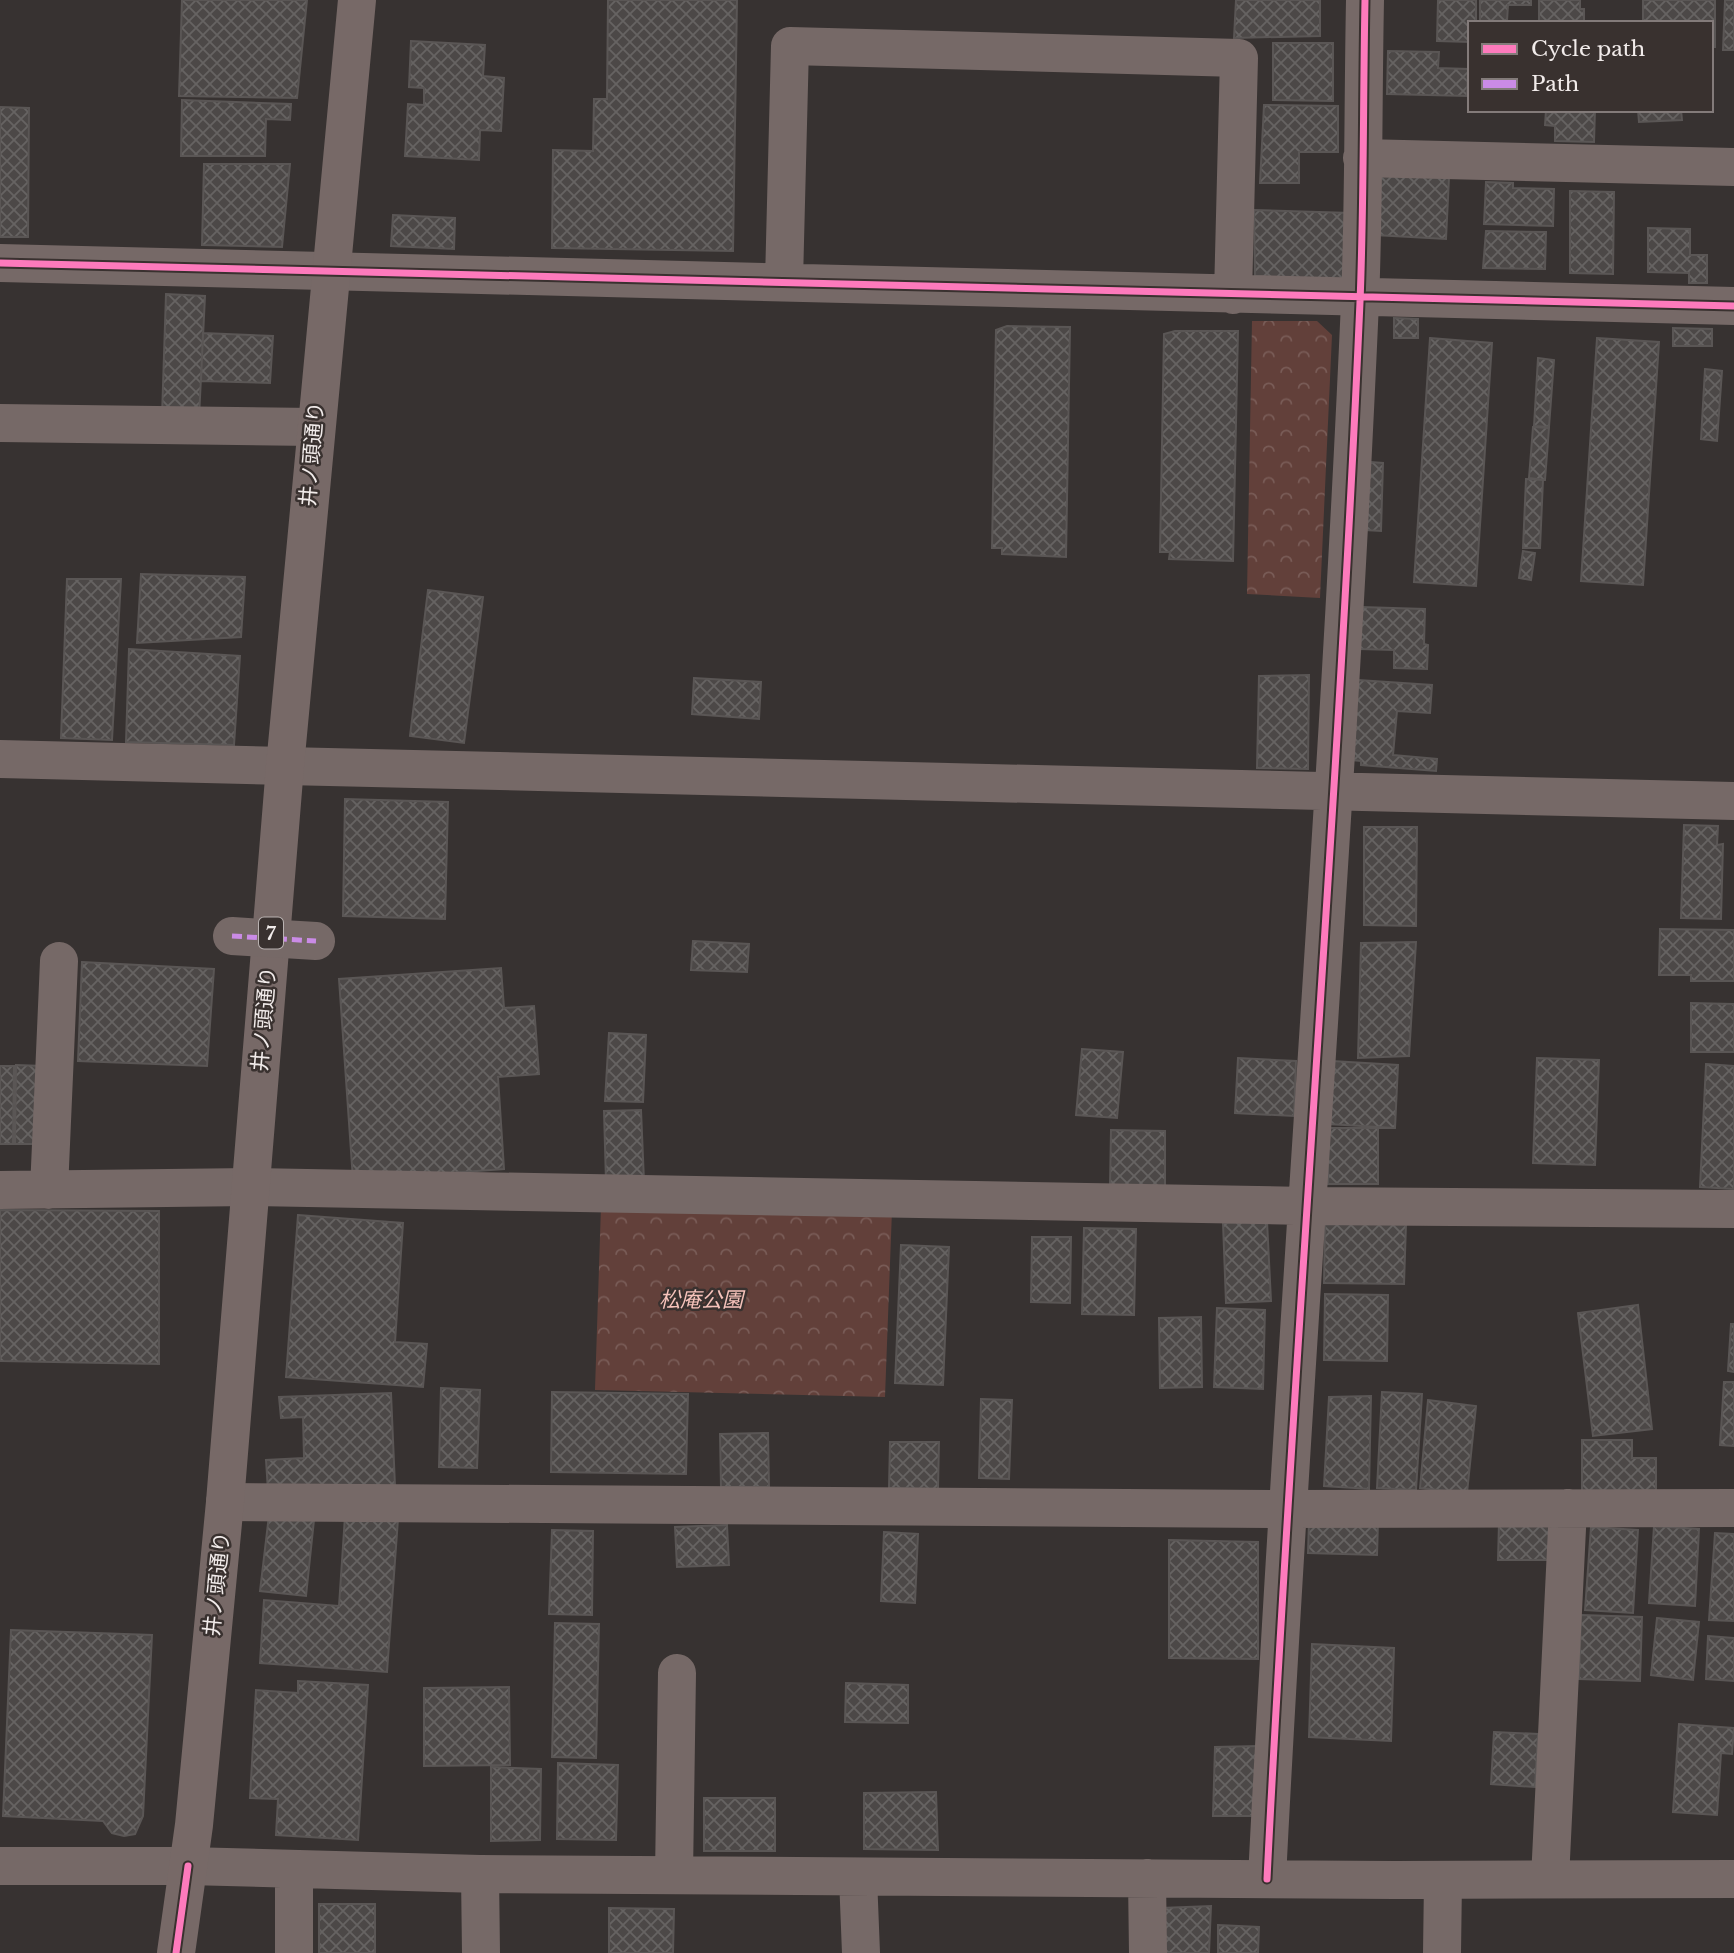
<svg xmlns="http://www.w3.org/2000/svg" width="1734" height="1953" font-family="'Libre Baskerville','Noto Sans JP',serif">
  <defs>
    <pattern id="park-crowns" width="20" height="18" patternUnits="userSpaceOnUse" patternTransform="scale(1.75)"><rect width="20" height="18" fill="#62403a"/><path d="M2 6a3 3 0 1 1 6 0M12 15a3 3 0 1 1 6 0" fill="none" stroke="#795c57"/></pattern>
    <pattern id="building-cross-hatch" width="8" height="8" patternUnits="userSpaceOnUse" patternTransform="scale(1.75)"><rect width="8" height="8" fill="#4c4847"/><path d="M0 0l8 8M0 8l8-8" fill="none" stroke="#666362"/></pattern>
  </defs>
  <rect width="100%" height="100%" fill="#373231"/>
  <!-- park -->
  <path fill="url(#park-crowns)" d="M 1252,321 L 1317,321 L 1332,335 L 1320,598 L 1247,594 Z
    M 601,1206 L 892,1210 L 885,1397 L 595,1390 Z"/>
  <!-- building -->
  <path fill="url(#building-cross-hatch)" stroke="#5a5655" stroke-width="2" d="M 182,0 L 307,0 L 297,98 L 179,96 Z
    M 608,0 L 737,0 L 733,251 L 552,248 L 553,150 L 593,151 L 594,99 L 607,99 Z
    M 1236,0 L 1320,0 L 1320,36 L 1234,38 Z
    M 1438,0 L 1476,0 L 1476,23 L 1470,23 L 1470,42 L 1437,41 Z
    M 1480,0 L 1531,0 L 1531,5 L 1508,5 L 1507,21 L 1524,23 L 1480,23 Z
    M 1539,0 L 1580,0 L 1580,9 L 1584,9 L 1584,23 L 1539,23 Z
    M 1643,0 L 1715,0 L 1715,47 L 1711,47 L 1711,23 L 1643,23 Z
    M 1725,0 L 1734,0 L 1734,50 L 1723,50 Z
    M 411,41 L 485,45 L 483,76 L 504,78 L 501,131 L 480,130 L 479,160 L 405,156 L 408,104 L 424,105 L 424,88 L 409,87 Z
    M 1273,43 L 1333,43 L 1333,101 L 1273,100 Z
    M 1388,51 L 1439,52 L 1438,68 L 1468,69 L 1467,96 L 1387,94 Z
    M 182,100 L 291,104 L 290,120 L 266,119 L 265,156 L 181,156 Z
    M 1264,105 L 1338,106 L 1338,152 L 1299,152 L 1299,183 L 1260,183 Z
    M 0,107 L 29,108 L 28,237 L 0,237 Z
    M 1546,110 L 1595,110 L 1594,142 L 1555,141 L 1555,126 L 1545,125 Z
    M 1638,110 L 1681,110 L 1682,120 L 1639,122 Z
    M 204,164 L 290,164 L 282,247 L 202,245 Z
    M 1377,175 L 1449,178 L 1446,239 L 1375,235 Z
    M 1486,182 L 1513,183 L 1513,188 L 1554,189 L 1553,226 L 1484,224 Z
    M 1570,191 L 1614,192 L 1613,274 L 1570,273 Z
    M 1254,210 L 1351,213 L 1351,281 L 1255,276 Z
    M 393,215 L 455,218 L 454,249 L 391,246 Z
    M 1648,228 L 1690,229 L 1690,255 L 1707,255 L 1707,283 L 1689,283 L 1689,273 L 1648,272 Z
    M 1486,231 L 1546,232 L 1545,269 L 1483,268 Z
    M 166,294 L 205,296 L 199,418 L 162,416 Z
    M 1394,318 L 1418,319 L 1418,338 L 1394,338 Z
    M 1007,326 L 1070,327 L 1066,557 L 1002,554 L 1002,548 L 992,548 L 996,330 Z
    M 1673,328 L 1712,329 L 1712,346 L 1673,346 Z
    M 1175,331 L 1238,331 L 1233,561 L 1169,559 L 1170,552 L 1160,552 L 1164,334 Z
    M 203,333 L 273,336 L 270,383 L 201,381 Z
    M 1430,338 L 1492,343 L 1476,586 L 1414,582 Z
    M 1597,338 L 1659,342 L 1643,585 L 1581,581 Z
    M 1538,358 L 1554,360 L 1549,427 L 1534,426 Z
    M 1705,369 L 1722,371 L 1717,441 L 1701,439 Z
    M 1533,427 L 1549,428 L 1545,480 L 1529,478 Z
    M 1370,462 L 1383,463 L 1381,531 L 1365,530 Z
    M 1526,479 L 1543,480 L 1540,548 L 1523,548 Z
    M 1523,551 L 1535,553 L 1531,580 L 1519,578 Z
    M 141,574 L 245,577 L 241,637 L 137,643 Z
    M 67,579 L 121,579 L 112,740 L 61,738 Z
    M 428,590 L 483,597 L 464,743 L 410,736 Z
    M 1361,607 L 1425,609 L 1424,644 L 1428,645 L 1427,669 L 1394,668 L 1394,650 L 1360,649 Z
    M 129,649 L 240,656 L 234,745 L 126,742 Z
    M 1309,675 L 1308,769 L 1257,768 L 1259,676 Z
    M 694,678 L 761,682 L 759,719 L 692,714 Z
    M 1358,680 L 1432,685 L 1430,713 L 1397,711 L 1393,755 L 1437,759 L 1436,771 L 1361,765 L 1361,761 L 1352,760 Z
    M 345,799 L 448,802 L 445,919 L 343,916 Z
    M 1684,825 L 1718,826 L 1717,845 L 1723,844 L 1721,919 L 1681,918 Z
    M 1364,827 L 1417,827 L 1416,926 L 1364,925 Z
    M 1660,929 L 1734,930 L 1734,981 L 1691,981 L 1691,975 L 1659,975 Z
    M 693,941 L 749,944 L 747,972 L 691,970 Z
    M 1416,942 L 1409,1056 L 1358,1058 L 1361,943 Z
    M 82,962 L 214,969 L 207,1066 L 78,1061 Z
    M 501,968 L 504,1008 L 534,1006 L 539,1074 L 498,1077 L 504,1169 L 353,1180 L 339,979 Z
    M 1691,1003 L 1734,1004 L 1734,1052 L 1691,1052 Z
    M 609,1033 L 646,1035 L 643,1102 L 605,1101 Z
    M 1082,1049 L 1123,1052 L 1117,1118 L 1076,1115 Z
    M 1238,1058 L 1296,1061 L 1294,1116 L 1235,1113 Z
    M 1537,1058 L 1599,1060 L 1595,1165 L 1533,1163 Z
    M 1332,1061 L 1398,1065 L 1395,1128 L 1328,1124 Z
    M 1706,1064 L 1734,1066 L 1734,1189 L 1700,1187 Z
    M 16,1065 L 43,1066 L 42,1144 L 15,1144 Z
    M 0,1066 L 14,1066 L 13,1144 L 0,1144 Z
    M 641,1110 L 644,1181 L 606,1182 L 604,1111 Z
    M 1328,1128 L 1378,1128 L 1378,1184 L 1328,1184 Z
    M 1111,1130 L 1165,1131 L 1165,1187 L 1110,1186 Z
    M 0,1210 L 159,1211 L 159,1364 L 0,1361 Z
    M 298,1215 L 403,1223 L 395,1342 L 427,1344 L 423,1387 L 286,1377 Z
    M 1267,1221 L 1271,1301 L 1226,1303 L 1223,1223 Z
    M 1325,1223 L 1406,1224 L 1404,1284 L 1324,1283 Z
    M 1084,1228 L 1136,1229 L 1134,1315 L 1082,1314 Z
    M 1032,1237 L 1071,1237 L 1070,1303 L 1031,1302 Z
    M 901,1245 L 949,1247 L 943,1385 L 895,1383 Z
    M 1325,1294 L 1388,1295 L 1387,1361 L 1324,1360 Z
    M 1638,1305 L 1652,1429 L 1593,1436 L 1578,1313 Z
    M 1217,1308 L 1265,1310 L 1263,1389 L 1214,1387 Z
    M 1201,1317 L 1202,1387 L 1160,1388 L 1159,1318 Z
    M 1731,1324 L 1734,1324 L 1734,1372 L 1728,1371 Z
    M 1724,1382 L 1734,1382 L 1734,1446 L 1720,1445 Z
    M 441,1388 L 480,1390 L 477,1468 L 439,1467 Z
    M 552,1392 L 688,1394 L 686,1474 L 551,1472 Z
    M 1382,1392 L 1422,1394 L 1416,1490 L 1377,1488 Z
    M 391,1393 L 395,1486 L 268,1491 L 266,1460 L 304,1458 L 303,1417 L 281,1418 L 279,1397 Z
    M 1371,1396 L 1369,1489 L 1324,1486 L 1329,1397 Z
    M 981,1399 L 1012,1400 L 1009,1479 L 979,1478 Z
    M 1428,1400 L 1476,1406 L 1467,1493 L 1420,1488 Z
    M 768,1433 L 769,1487 L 721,1487 L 720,1434 Z
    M 1582,1440 L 1632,1440 L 1632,1458 L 1656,1458 L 1656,1492 L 1582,1492 Z
    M 890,1442 L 939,1442 L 938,1489 L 889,1488 Z
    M 269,1515 L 314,1520 L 306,1596 L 260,1591 Z
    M 345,1516 L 398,1519 L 387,1672 L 260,1663 L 264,1600 L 339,1606 Z
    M 1309,1520 L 1378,1522 L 1377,1555 L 1308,1553 Z
    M 1499,1523 L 1557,1523 L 1557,1560 L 1498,1560 Z
    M 727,1525 L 729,1565 L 677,1567 L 675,1527 Z
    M 1654,1526 L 1699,1529 L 1695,1606 L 1649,1603 Z
    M 1591,1527 L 1638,1530 L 1633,1613 L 1585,1610 Z
    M 552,1530 L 593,1531 L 592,1615 L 549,1614 Z
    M 884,1532 L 918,1534 L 915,1603 L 881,1601 Z
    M 1715,1533 L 1734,1534 L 1734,1621 L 1709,1620 Z
    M 1169,1540 L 1258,1542 L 1258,1659 L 1169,1658 Z
    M 1581,1615 L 1642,1617 L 1640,1681 L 1579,1679 Z
    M 1657,1618 L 1699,1622 L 1693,1680 L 1651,1675 Z
    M 555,1623 L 599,1624 L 596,1758 L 552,1757 Z
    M 11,1630 L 152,1635 L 143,1816 L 135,1834 L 124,1836 L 112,1833 L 103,1821 L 3,1816 Z
    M 1708,1636 L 1734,1638 L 1734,1681 L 1706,1679 Z
    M 1312,1644 L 1394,1648 L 1391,1741 L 1309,1737 Z
    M 298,1681 L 368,1685 L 358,1840 L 276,1835 L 278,1799 L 250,1798 L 256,1690 L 298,1693 Z
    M 846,1683 L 908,1685 L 908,1723 L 845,1722 Z
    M 509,1687 L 510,1765 L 424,1766 L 424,1688 Z
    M 1679,1724 L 1734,1728 L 1732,1754 L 1721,1753 L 1717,1815 L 1673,1812 Z
    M 1494,1732 L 1538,1734 L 1535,1787 L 1491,1784 Z
    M 1257,1746 L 1254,1816 L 1213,1816 L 1215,1747 Z
    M 558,1763 L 618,1765 L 616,1840 L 557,1839 Z
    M 491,1767 L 541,1769 L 540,1840 L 491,1841 Z
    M 936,1792 L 938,1850 L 864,1849 L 864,1793 Z
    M 704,1798 L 775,1798 L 775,1851 L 704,1851 Z
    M 319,1904 L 375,1904 L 375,1953 L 319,1953 Z
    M 1211,1906 L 1209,1953 L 1160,1953 L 1161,1908 Z
    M 609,1908 L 674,1909 L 673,1953 L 609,1953 Z
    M 1218,1925 L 1259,1927 L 1258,1953 L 1218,1953 Z"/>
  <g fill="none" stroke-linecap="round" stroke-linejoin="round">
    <!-- minor -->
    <path stroke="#766967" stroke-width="38" d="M 1362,158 L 1734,167
      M 0,263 L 1734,306
      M 784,281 L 790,46 L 1239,58 L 1233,295
      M 0,423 L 314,427
      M 0,759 L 1734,801
      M 0,1190 L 251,1187 L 1307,1206 L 1734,1209
      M 49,1190 L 59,961
      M 225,1502 L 1286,1509 L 1734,1508
      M 0,1866 L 188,1866 L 480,1874 L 1395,1880 L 1734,1879
      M 294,1869 L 294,1953
      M 480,1874 L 481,1953
      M 674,1875 L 677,1673
      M 858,1877 L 861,1953
      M 1147,1878 L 1148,1953
      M 1267,1879 C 1293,1353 1337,828 1360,302 C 1364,202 1363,101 1365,0
      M 1550,1879 L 1568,1508
      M 1442,1953 L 1443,1880"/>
    <!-- major -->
    <path stroke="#776967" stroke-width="38" d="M 176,1953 L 194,1825 L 225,1502 L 285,766 L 357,0"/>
    <!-- minor-bridge -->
    <path stroke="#766967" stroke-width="38" d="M 232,936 L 316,941"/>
    <!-- quiet -->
    <path stroke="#ca8be6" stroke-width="5" stroke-dasharray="10 5" stroke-linecap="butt" d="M 232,936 L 316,941"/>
    <defs>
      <path id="cycleway" d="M 0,263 L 1734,306
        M 1267,1879 C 1293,1353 1337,828 1360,302 C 1364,202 1363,101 1365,0
        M 176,1953 L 188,1866"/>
    </defs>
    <!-- cycleway casing -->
    <use href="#cycleway" stroke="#39312f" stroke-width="11"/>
    <!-- cycleway -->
    <use href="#cycleway" stroke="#fd7abc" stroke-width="7"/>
  </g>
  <g text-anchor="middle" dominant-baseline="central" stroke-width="5" stroke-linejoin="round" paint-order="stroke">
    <!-- shield labels -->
    <rect fill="#39312f" stroke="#bab3b2" stroke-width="2" x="259" y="917.5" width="24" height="31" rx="5"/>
    <g font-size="19" font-weight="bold" fill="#f1ebea">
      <text x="271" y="933">7</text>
    </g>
    <!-- street labels -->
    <g font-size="21" fill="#f1ebea" stroke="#39312f">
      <text transform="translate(312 454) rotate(-85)">井ノ頭通り</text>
      <text transform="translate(264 1019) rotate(-85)">井ノ頭通り</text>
      <text transform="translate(217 1584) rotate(-84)">井ノ頭通り</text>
    </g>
    <!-- park labels -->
    <g font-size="21" font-style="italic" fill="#f6c3bb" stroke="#39312f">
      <text x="701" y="1300">松庵公園</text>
    </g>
  </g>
  <!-- legend -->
  <rect x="1468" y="21" width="245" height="91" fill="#39312f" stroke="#837b7a" stroke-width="2"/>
  <rect x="1482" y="44" width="35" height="10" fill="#fd7abc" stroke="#837b7a" stroke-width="2"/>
  <text x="1531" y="56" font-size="21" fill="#f1ebea">Cycle path</text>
  <rect x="1482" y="79" width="35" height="10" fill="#ca8be6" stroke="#837b7a" stroke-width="2"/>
  <text x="1531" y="91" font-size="21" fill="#f1ebea">Path</text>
</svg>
